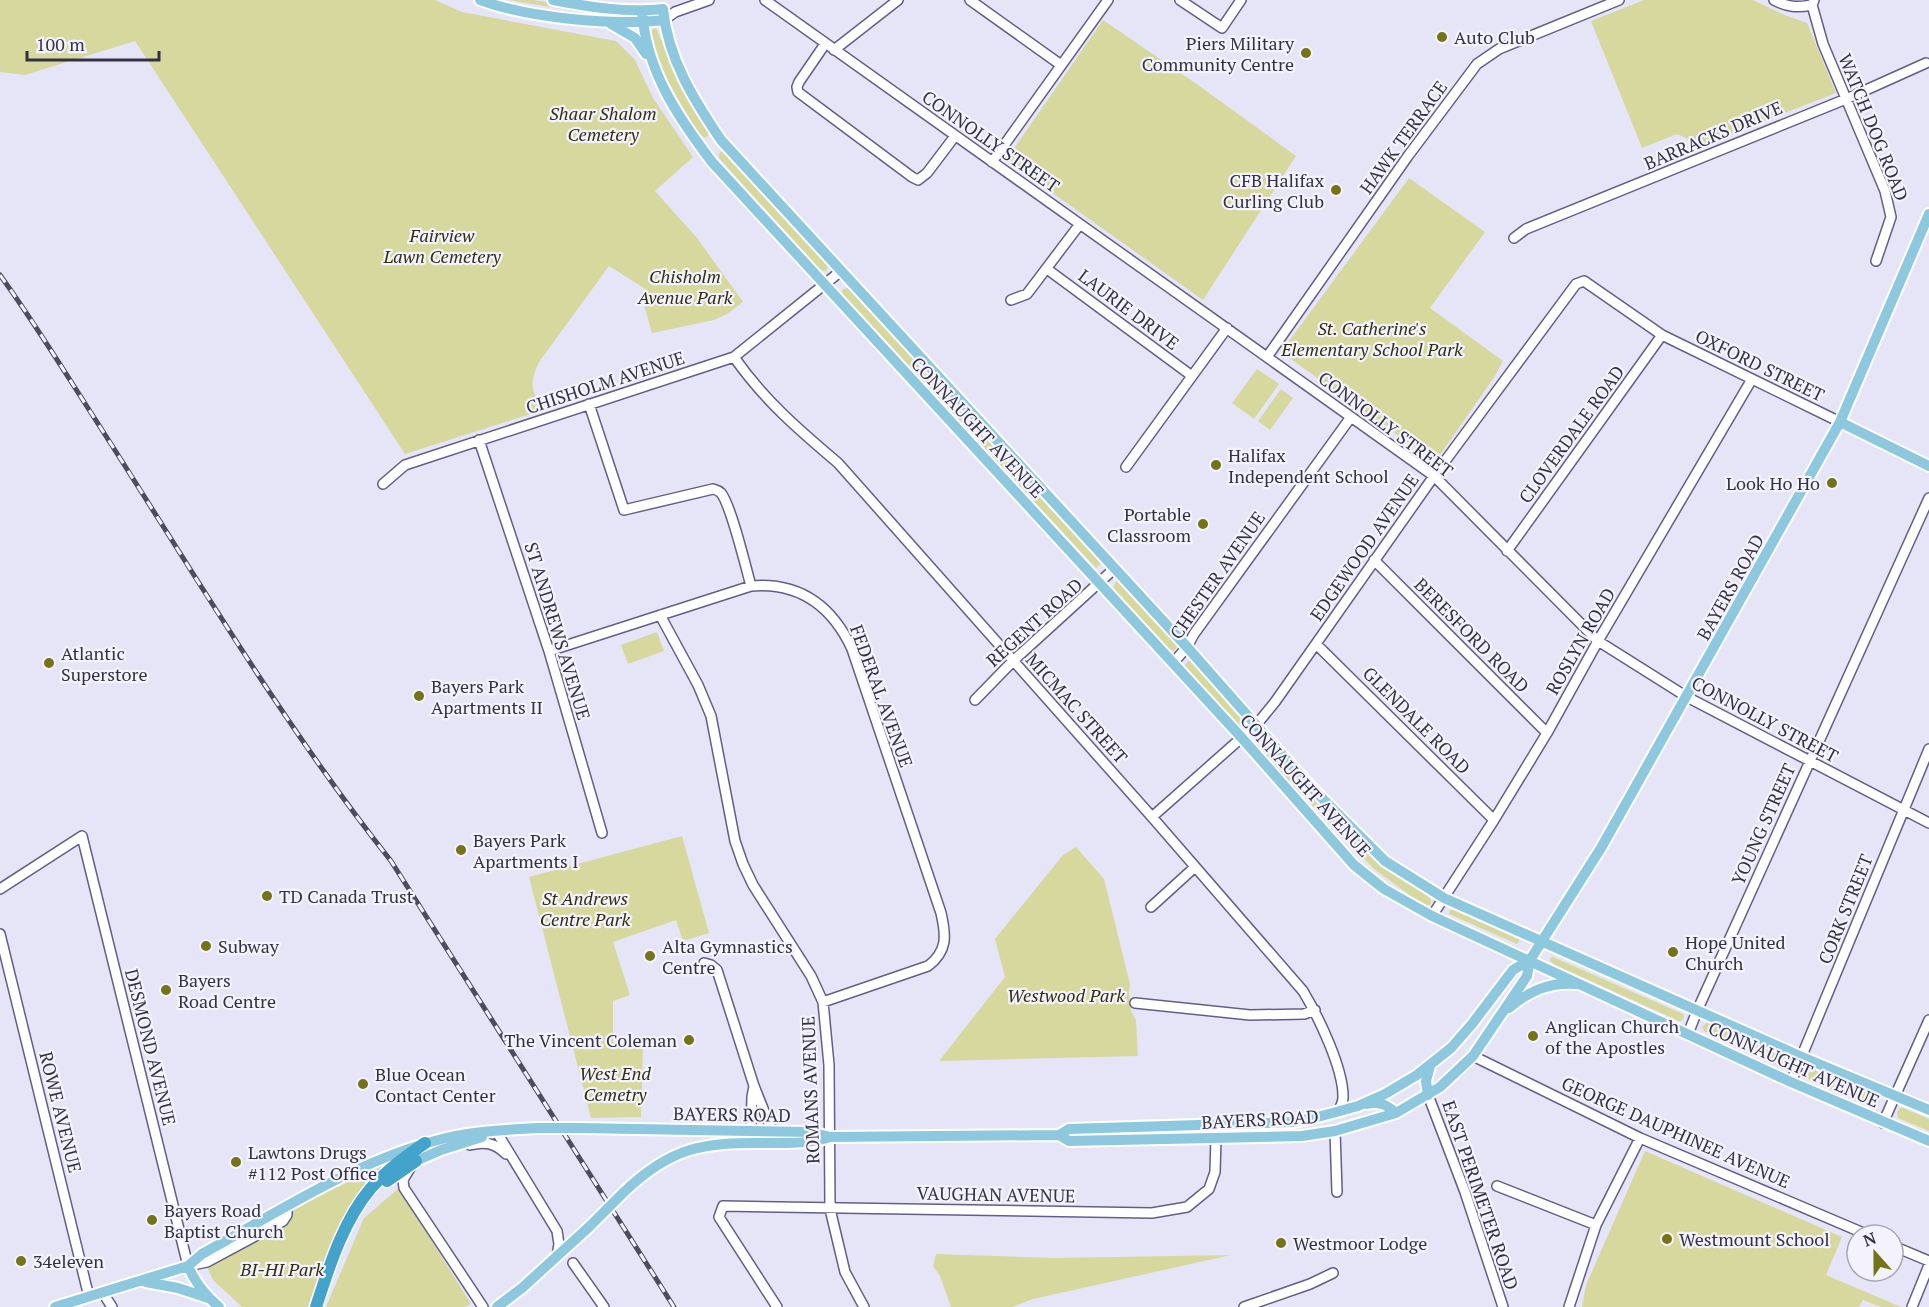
<svg xmlns="http://www.w3.org/2000/svg" width="1929" height="1307" font-family="'PT Serif',serif">
  <rect width="100%" height="100%" fill="#e6e5f8"/>
  <!-- green -->
  <path fill="#d7d89e" d="M 0,0 L 435,0 L 462,12 L 616,41 L 635,60 L 653,98 L 693,157 L 655,191 L 697,238 L 743,302 L 727,314 L 714,320 L 652,333 L 642,298 L 647,290 L 609,266 L 539,362 C 529,385 531,389 543,410 L 405,454 L 135,41 L 25,75 L 0,72 Z
    M 509,0 L 533,0 L 637,16 L 615,18 Z
    M 1644,0 L 1753,0 L 1782,14 L 1807,23 L 1836,93 L 1702,145 L 1677,134 L 1642,148 L 1591,21 Z
    M 1103,20 L 1198,85 L 1296,156 L 1203,300 L 1006,160 Z
    M 656,28 L 679,81 L 709,129 L 708,136 L 705,138 L 699,134 C 680,102 656,67 651,30 Z
    M 721,151 L 725,152 L 827,263 L 828,267 L 826,271 L 820,270 L 719,158 L 719,154 Z
    M 1409,178 L 1485,232 L 1430,308 L 1503,361 L 1495,376 L 1435,462 L 1281,352 Z
    M 847,288 L 849,288 L 966,414 L 966,420 L 964,422 L 958,420 L 842,294 L 842,290 Z
    M 1257,369 L 1279,384 L 1254,419 L 1232,403 Z
    M 1281,389 L 1293,398 L 1270,430 L 1258,421 Z
    M 980,432 L 983,432 L 1101,560 L 1102,562 L 1096,568 L 976,439 Z
    M 1116,581 L 1121,581 L 1176,643 L 1177,647 L 1174,651 L 1169,649 L 1113,588 Z
    M 657,632 L 664,651 L 628,664 L 621,645 Z
    M 1188,661 L 1192,661 L 1244,718 L 1245,725 L 1239,726 L 1184,667 Z
    M 1265,744 L 1376,861 L 1429,897 L 1431,900 L 1431,904 L 1426,906 L 1422,904 L 1374,869 L 1259,750 L 1259,747 Z
    M 682,836 L 709,933 L 683,941 L 676,920 L 613,942 L 630,995 L 613,1001 L 613,1042 L 643,1045 L 641,1117 L 591,1118 L 529,877 Z
    M 1076,847 L 1104,879 L 1130,984 L 1129,992 L 1131,1011 L 1136,1020 L 1138,1056 L 939,1061 L 1005,977 L 995,939 L 1063,855 Z
    M 1450,910 L 1454,910 L 1520,940 L 1517,944 L 1449,914 Z
    M 1553,957 L 1683,1014 L 1684,1017 L 1682,1021 L 1679,1021 L 1555,965 L 1550,961 L 1550,958 Z
    M 1707,1022 L 1785,1057 L 1786,1065 L 1781,1067 L 1704,1031 L 1702,1027 Z
    M 1808,1067 L 1875,1096 L 1878,1102 L 1876,1106 L 1872,1107 L 1804,1077 L 1802,1073 Z
    M 1900,1108 L 1903,1108 L 1929,1119 L 1929,1131 L 1898,1118 L 1897,1112 Z
    M 1645,1151 L 1842,1237 L 1826,1275 L 1901,1307 L 1881,1307 L 1863,1300 L 1859,1307 L 1582,1307 L 1586,1285 Z
    M 392,1160 L 355,1203 L 327,1256 L 308,1307 L 242,1307 L 213,1280 L 207,1267 L 288,1223 L 294,1209 L 371,1167 Z
    M 399,1188 L 471,1304 L 465,1307 L 326,1307 L 364,1218 Z
    M 936,1254 L 1056,1258 L 1231,1255 L 1033,1299 L 1012,1307 L 951,1307 L 940,1276 L 933,1266 Z"/>
  <g fill="none" stroke-linecap="round" stroke-linejoin="round">
    <defs>
      <path id="minor" d="M 765,0 L 1434,476 L 1598,641 L 1687,697 L 1929,823
        M 970,0 L 1061,65
        M 1180,0 L 1222,28 L 1241,0
        M 1774,0 C 1787,7 1797,8 1812,5 L 1814,0
        M 1812,5 L 1823,44 L 1885,191 L 1891,217 L 1876,261
        M 664,20 L 675,12 L 709,0
        M 825,44 L 799,82 L 797,87 L 798,92 L 912,177 L 918,180 L 927,173 L 955,136
        M 834,50 L 898,0
        M 992,162 L 1108,0
        M 1514,238 L 1526,229 L 1846,99 L 1926,63
        M 1047,269 L 1192,376
        M 1011,300 L 1027,294 L 1080,224
        M 734,357 C 764,400 799,430 838,463 L 1152,817 L 1303,991 C 1318,1016 1344,1069 1343,1098 C 1343,1102 1340,1107 1339,1111
        M 1267,357 L 1408,156 L 1477,64 L 1499,49 L 1619,0
        M 589,404 L 624,510 L 713,489 C 717,490 718,490 721,493 C 731,505 746,568 751,586
        M 479,440 L 549,651 L 602,833
        M 1126,467 L 1227,328
        M 383,484 L 405,465 L 734,357 L 841,271
        M 1507,551 L 1662,335
        M 1374,560 L 1547,733
        M 660,615 L 698,685 L 711,716 L 735,841 L 743,864 L 753,885 L 811,976 L 823,1002 L 829,1065 L 830,1209 L 845,1272 L 864,1307
        M 1316,644 L 1494,820
        M 549,651 L 751,586 C 800,582 832,606 852,649 L 941,913 C 946,935 948,951 928,966 L 823,1002
        M 1173,663 L 1187,647 L 1194,634 L 1351,417
        M 975,700 L 1013,661 L 1114,569
        M 1152,817 L 1257,724 L 1275,702 L 1434,476 L 1576,284 L 1584,281 L 1662,335 L 1840,422
        M 0,889 L 82,836 L 188,1266 L 207,1262 L 283,1221 L 287,1215 L 287,1207
        M 1151,907 L 1195,867
        M 1432,916 L 1494,820 L 1547,733 L 1598,641 L 1752,379
        M 0,934 L 89,1297
        M 704,963 L 711,965 L 717,970 L 754,1086 L 772,1131
        M 1135,1003 L 1250,1015 L 1304,1014 L 1315,1010
        M 1688,1034 L 1697,1011 L 1929,498
        M 1473,1056 L 1640,1138 L 1868,1235
        M 1791,1082 L 1929,749
        M 1428,1095 L 1465,1192 L 1503,1307
        M 1883,1123 L 1929,1020
        M 751,1130 L 752,1097 L 754,1086
        M 496,1131 L 557,1231 L 559,1244 L 557,1257
        M 1335,1131 L 1337,1192
        M 470,1145 C 485,1141 495,1143 506,1154
        M 412,1165 L 403,1180 L 404,1188 L 483,1307
        M 1497,1186 L 1596,1225
        M 1893,1246 L 1929,1261
        M 573,1263 L 604,1307
        M 103,1293 L 112,1307
        M 777,1307 L 719,1217 L 723,1206 L 1152,1213 L 1187,1207 L 1209,1189 L 1215,1172 L 1216,1138
        M 1244,1307 L 1310,1284 L 1333,1273
        M 1569,1307 L 1596,1225 L 1640,1138
        M 1912,1307 L 1929,1265"/>
      <path id="major" d="M 480,0 C 529,18 612,26 664,20
        M 553,0 C 590,7 626,13 663,9 C 668,59 694,100 721,140 L 1187,647 L 1308,784 L 1385,861 L 1444,898 L 1802,1057 L 1929,1110
        M 642,11 C 646,70 677,116 712,162 L 1241,737 L 1354,865 L 1384,889 L 1432,916 L 1791,1082 L 1929,1141
        M 611,24 L 635,38 L 646,54
        M 1840,422 L 1929,466
        M 1509,1008 C 1529,991 1549,982 1576,984
        M 1428,1095 L 1426,1081 L 1430,1066
        M 1367,1104 C 1380,1101 1387,1105 1396,1113
        M 579,1128 L 811,1132 L 830,1137 L 1059,1135 L 1069,1141 L 1302,1136 L 1335,1131 L 1396,1113 L 1440,1087 L 1473,1056 L 1527,976 L 1530,960
        M 1059,1135 L 1069,1129 L 1292,1122 L 1314,1118 L 1358,1106 L 1385,1094 L 1417,1075 L 1451,1048 L 1472,1024 L 1513,970 L 1530,960 L 1601,848 L 1840,422 L 1929,214
        M 416,1161 L 441,1150 L 482,1137
        M 624,1192 C 671,1147 703,1142 767,1143 C 790,1143 808,1144 830,1137
        M 188,1266 C 195,1283 205,1295 219,1307
        M 146,1282 L 178,1288 L 208,1298
        M 55,1307 L 188,1266 L 202,1254 C 280,1211 358,1159 446,1138 C 476,1131 506,1130 537,1128
        M 497,1307 L 522,1288 L 589,1227"/>
      <path id="highway" d="M 387,1181 L 416,1161
        M 316,1307 C 329,1267 343,1221 371,1188 C 387,1170 405,1157 425,1143"/>
    </defs>
    <!-- minor casing -->
    <use href="#minor" stroke="#635e88" stroke-width="12"/>
    <!-- major casing -->
    <use href="#major" stroke="#fff" stroke-width="14"/>
    <!-- highway casing -->
    <use href="#highway" stroke="#fff" stroke-width="15"/>
    <!-- minor -->
    <use href="#minor" stroke="#fff" stroke-width="9"/>
    <!-- major -->
    <use href="#major" stroke="#8ec8df" stroke-width="10"/>
    <!-- highway -->
    <use href="#highway" stroke="#43a3ca" stroke-width="12"/>
    <defs>
      <path id="rail" d="M 0,275 C 34,322 64,371 95,419 C 191,568 281,722 391,861 L 674,1307"/>
    </defs>
    <!-- rail casing -->
    <use href="#rail" stroke="#4d4c5e" stroke-width="5"/>
    <!-- rail -->
    <use href="#rail" stroke="#f4f3fd" stroke-width="3" stroke-dasharray="9" stroke-linecap="butt"/>
    <defs>
      <path id="major-bridge" d="M 537,1128 L 579,1128
        M 589,1227 L 624,1192"/>
    </defs>
    <!-- major-bridge casing -->
    <use href="#major-bridge" stroke="#fff" stroke-width="14" stroke-linecap="butt"/>
    <!-- major-bridge -->
    <use href="#major-bridge" stroke="#8ec8df" stroke-width="10"/>
  </g>
  <!-- markers -->
  <g fill="#747317" stroke="#f4f3fd" stroke-width="2">
    <circle cx="1442" cy="37" r="6"/>
    <circle cx="1306" cy="53" r="6"/>
    <circle cx="1336" cy="190" r="6"/>
    <circle cx="1216" cy="465" r="6"/>
    <circle cx="1832" cy="483" r="6"/>
    <circle cx="1203" cy="524" r="6"/>
    <circle cx="49" cy="663" r="6"/>
    <circle cx="419" cy="696" r="6"/>
    <circle cx="461" cy="850" r="6"/>
    <circle cx="267" cy="896" r="6"/>
    <circle cx="206" cy="946" r="6"/>
    <circle cx="1673" cy="952" r="6"/>
    <circle cx="650" cy="956" r="6"/>
    <circle cx="166" cy="990" r="6"/>
    <circle cx="1533" cy="1036" r="6"/>
    <circle cx="689" cy="1040" r="6"/>
    <circle cx="363" cy="1084" r="6"/>
    <circle cx="236" cy="1162" r="6"/>
    <circle cx="152" cy="1220" r="6"/>
    <circle cx="1667" cy="1239" r="6"/>
    <circle cx="1281" cy="1243" r="6"/>
    <circle cx="21" cy="1261" r="6"/>
  </g>
  <g text-anchor="middle" dominant-baseline="central" stroke-width="4.5" stroke-linejoin="round" paint-order="stroke">
    <!-- poi labels -->
    <g font-size="18" fill="#333244" stroke="#f4f3fd" text-anchor="start">
      <text x="1454" y="37">Auto Club</text>
      <text x="1294" y="43" text-anchor="end">Piers Military<tspan x="1294" dy="21">Community Centre</tspan></text>
      <text x="1324" y="180" text-anchor="end">CFB Halifax<tspan x="1324" dy="21">Curling Club</tspan></text>
      <text x="1228" y="455">Halifax<tspan x="1228" dy="21">Independent School</tspan></text>
      <text x="1820" y="483" text-anchor="end">Look Ho Ho</text>
      <text x="1191" y="514" text-anchor="end">Portable<tspan x="1191" dy="21">Classroom</tspan></text>
      <text x="61" y="653">Atlantic<tspan x="61" dy="21">Superstore</tspan></text>
      <text x="431" y="686">Bayers Park<tspan x="431" dy="21">Apartments II</tspan></text>
      <text x="473" y="840">Bayers Park<tspan x="473" dy="21">Apartments I</tspan></text>
      <text x="279" y="896">TD Canada Trust</text>
      <text x="1685" y="942">Hope United<tspan x="1685" dy="21">Church</tspan></text>
      <text x="218" y="946">Subway</text>
      <text x="662" y="946">Alta Gymnastics<tspan x="662" dy="21">Centre</tspan></text>
      <text x="178" y="980">Bayers<tspan x="178" dy="21">Road Centre</tspan></text>
      <text x="1545" y="1026">Anglican Church<tspan x="1545" dy="21">of the Apostles</tspan></text>
      <text x="677" y="1040" text-anchor="end">The Vincent Coleman</text>
      <text x="375" y="1074">Blue Ocean<tspan x="375" dy="21">Contact Center</tspan></text>
      <text x="248" y="1152">Lawtons Drugs<tspan x="248" dy="21">#112 Post Office</tspan></text>
      <text x="164" y="1210">Bayers Road<tspan x="164" dy="21">Baptist Church</tspan></text>
      <text x="1679" y="1239">Westmount School</text>
      <text x="1293" y="1243">Westmoor Lodge</text>
      <text x="33" y="1261">34eleven</text>
    </g>
    <!-- park labels -->
    <g font-size="18" font-style="italic" fill="#303010" stroke="#f4f3fd">
      <text x="603" y="113">Shaar Shalom<tspan x="603" dy="21">Cemetery</tspan></text>
      <text x="442" y="235">Fairview<tspan x="442" dy="21">Lawn Cemetery</tspan></text>
      <text x="685" y="276">Chisholm<tspan x="685" dy="21">Avenue Park</tspan></text>
      <text x="1372" y="328">St. Catherine's<tspan x="1372" dy="21">Elementary School Park</tspan></text>
      <text x="585" y="898">St Andrews<tspan x="585" dy="21">Centre Park</tspan></text>
      <text x="1066" y="995">Westwood Park</text>
      <text x="615" y="1073">West End<tspan x="615" dy="21">Cemetry</tspan></text>
      <text x="282" y="1269">BI-HI Park</text>
    </g>
    <!-- street labels -->
    <g font-size="18" fill="#333244" stroke="#f4f3fd">
      <text transform="translate(1874 127) rotate(68)">WATCH DOG ROAD</text>
      <text transform="translate(1713 135) rotate(-23)">BARRACKS DRIVE</text>
      <text transform="translate(1403 137) rotate(-54)">HAWK TERRACE</text>
      <text transform="translate(991 141) rotate(35)">CONNOLLY STREET</text>
      <text transform="translate(1129 309) rotate(37)">LAURIE DRIVE</text>
      <text transform="translate(1760 365) rotate(26)">OXFORD STREET</text>
      <text transform="translate(605 382) rotate(-18)">CHISHOLM AVENUE</text>
      <text transform="translate(1386 424) rotate(37)">CONNOLLY STREET</text>
      <text transform="translate(978 427) rotate(47)">CONNAUGHT AVENUE</text>
      <text transform="translate(1571 434) rotate(-54)">CLOVERDALE ROAD</text>
      <text transform="translate(1364 547) rotate(-55)">EDGEWOOD AVENUE</text>
      <text transform="translate(1217 575) rotate(-55)">CHESTER AVENUE</text>
      <text transform="translate(1730 587) rotate(-61)">BAYERS ROAD</text>
      <text transform="translate(1034 622) rotate(-42)">REGENT ROAD</text>
      <text transform="translate(558 631) rotate(73)">ST ANDREWS AVENUE</text>
      <text transform="translate(1472 635) rotate(45)">BERESFORD ROAD</text>
      <text transform="translate(1580 641) rotate(-60)">ROSLYN ROAD</text>
      <text transform="translate(882 696) rotate(70)">FEDERAL AVENUE</text>
      <text transform="translate(1077 708) rotate(48)">MICMAC STREET</text>
      <text transform="translate(1765 719) rotate(28)">CONNOLLY STREET</text>
      <text transform="translate(1417 720) rotate(45)">GLENDALE ROAD</text>
      <text transform="translate(1306 785) rotate(48)">CONNAUGHT AVENUE</text>
      <text transform="translate(1763 824) rotate(-66)">YOUNG STREET</text>
      <text transform="translate(1845 909) rotate(-68)">CORK STREET</text>
      <text transform="translate(151 1047) rotate(76)">DESMOND AVENUE</text>
      <text transform="translate(1794 1064) rotate(24)">CONNAUGHT AVENUE</text>
      <text transform="translate(810 1090) rotate(-92)">ROMANS AVENUE</text>
      <text transform="translate(61 1112) rotate(76)">ROWE AVENUE</text>
      <text transform="translate(732 1114) rotate(1)">BAYERS ROAD</text>
      <text transform="translate(1260 1119) rotate(-3)">BAYERS ROAD</text>
      <text transform="translate(1676 1132) rotate(24)">GEORGE DAUPHINEE AVENUE</text>
      <text transform="translate(996 1194) rotate(1)">VAUGHAN AVENUE</text>
      <text transform="translate(1481 1195) rotate(71)">EAST PERIMETER ROAD</text>
    </g>
  </g>
  <!-- north arrow -->
  <g transform="translate(1875 1253) rotate(339)"><circle r="28" fill="#f4f3fd" stroke="#a7a6b3" stroke-width="1.5"/>
  <path d="M0-4.5L10 22L0 15L-10 22Z" fill="#747317"/>
  <text y="-9" font-size="16" font-weight="bold" text-anchor="middle" fill="#333244">N</text>
  </g>
  <!-- scale -->
  <path d="M27 51v9h132v-9" fill="none" stroke="#333244" stroke-width="3"/>
  <text x="36" y="51" font-size="18" fill="#333244" stroke="#f4f3fd" stroke-width="4.5" paint-order="stroke">100 m</text>
</svg>
